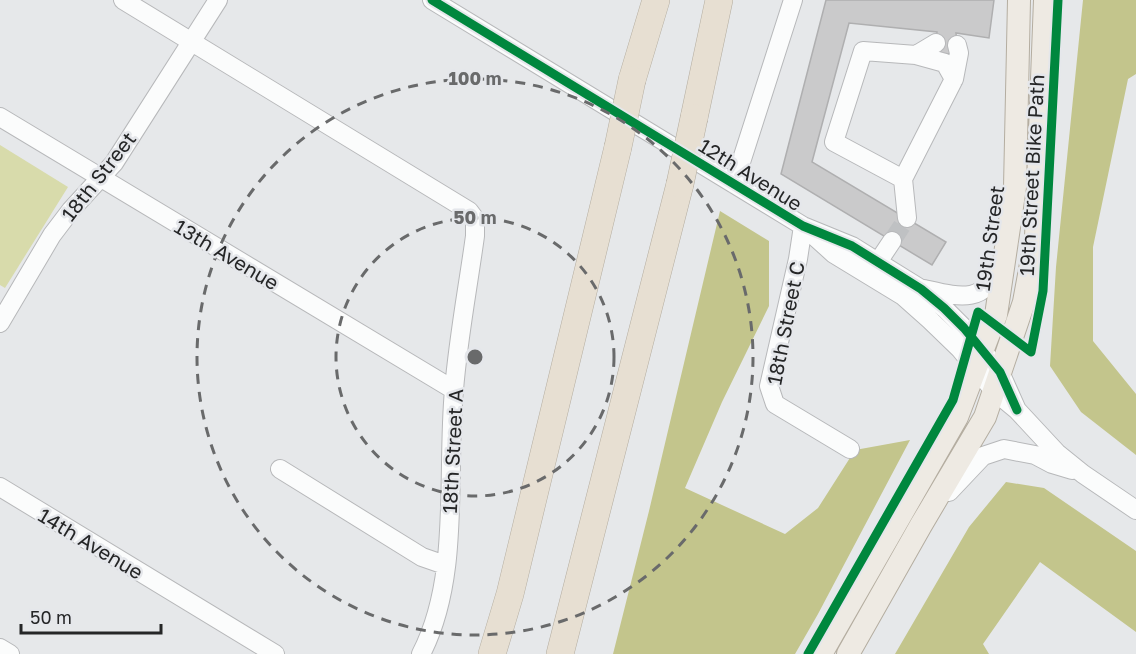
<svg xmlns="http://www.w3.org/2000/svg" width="1136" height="654" font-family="'Golos Text',sans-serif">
  <rect width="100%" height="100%" fill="#e6e8ea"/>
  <!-- green -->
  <path fill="#d8dbab" d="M 0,145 L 68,187 L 5,288 L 0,285 Z"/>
  <!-- forest -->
  <path fill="#c3c58c" d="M 1083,0 L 1136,0 L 1136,74 L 1128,79 L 1093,247 L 1093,341 L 1136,394 L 1136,455 L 1081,412 L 1050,366 L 1056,267 Z
    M 720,211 L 769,241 L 769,306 L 722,402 L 685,488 L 785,534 L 818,508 L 855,450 L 910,440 L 818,614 L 795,654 L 613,654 L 649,511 Z
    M 1006,482 L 1044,488 L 1136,551 L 1136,632 L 1040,562 L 983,644 L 989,654 L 895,654 L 969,527 Z"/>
  <!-- building -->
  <path fill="#cacacb" stroke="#afafb0" stroke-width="1.5" d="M 826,0 L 994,0 L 989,38 L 956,33 L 957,45 L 952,54 L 935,53 L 937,32 L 849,23 L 812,162 L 946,242 L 932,265 L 781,174 Z"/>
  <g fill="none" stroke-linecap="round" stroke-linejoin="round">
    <!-- minor-tunnel -->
    <path stroke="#bfc1c3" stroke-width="18" stroke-dasharray="18 9" stroke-linecap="butt" d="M 892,241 L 907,218"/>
    <defs>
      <path id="minor" d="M 123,0 L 469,211 L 475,219 L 475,236 C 468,287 458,339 454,390 C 446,475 461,577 421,654
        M 432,0 L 803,226 L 852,246 L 921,289 L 944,308 L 964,328 L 1000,372 L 1017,410
        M 916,55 L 936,43
        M 954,79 L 959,53 L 957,45
        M 0,117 L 454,390
        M 903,179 L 954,79 L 945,63 L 916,55 L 863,51 L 834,142 L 903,179 L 907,218
        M 734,184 L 793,0
        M 803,226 L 798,259 L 769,386 L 775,404 L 850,449
        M 813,235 L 834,254 L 903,296 L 930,320 L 960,349 L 994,391 L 1017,410 L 1057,453 L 1083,474 L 1136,510
        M 878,262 L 892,241
        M 924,289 C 959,297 985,305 1000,265
        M 0,323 L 52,235 L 71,210 L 114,163 L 218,0
        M 280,469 L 422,557 L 445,565
        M 0,487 L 275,654
        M 949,492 L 983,456 L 1004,449 L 1035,455 L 1052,464 L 1072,470
        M 0,648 L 10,654"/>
      <path id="major" d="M 821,654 L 957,417 L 996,315 L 1015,187 L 1019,0
        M 848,654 L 921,525 L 985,417 L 1024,302 L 1036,237 L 1045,0"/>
      <path id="highway" d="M 632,80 L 656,0
        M 694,118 L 719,0
        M 492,654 L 510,594 L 618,147
        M 560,654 L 680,184"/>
    </defs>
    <!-- minor casing -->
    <use href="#minor" stroke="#b7b8ba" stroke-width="20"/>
    <!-- major casing -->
    <use href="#major" stroke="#b4ada0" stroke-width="24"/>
    <!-- highway casing -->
    <use href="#highway" stroke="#b4ada0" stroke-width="28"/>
    <!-- minor -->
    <use href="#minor" stroke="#fbfcfc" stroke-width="18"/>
    <!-- major -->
    <use href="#major" stroke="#eeeae3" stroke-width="22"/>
    <!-- highway -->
    <use href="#highway" stroke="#e7dfd2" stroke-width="27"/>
    <defs>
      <path id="highway-bridge" d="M 618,147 L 632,80
        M 680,184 L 694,118"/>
    </defs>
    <!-- highway-bridge casing -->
    <use href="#highway-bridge" stroke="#b4ada0" stroke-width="28" stroke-linecap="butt"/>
    <!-- highway-bridge -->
    <use href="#highway-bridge" stroke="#e7dfd2" stroke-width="27"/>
    <defs>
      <path id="cycleway" d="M 432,0 L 803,226 L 852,246 L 921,289 L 944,308 L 964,328 L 1000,372 L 1017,410
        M 808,654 L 953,400 L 978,312 L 1031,352 L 1043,291 L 1058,0"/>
    </defs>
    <!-- cycleway casing -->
    <use href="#cycleway" stroke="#e5e7eb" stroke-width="13"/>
    <!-- cycleway -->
    <use href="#cycleway" stroke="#00873e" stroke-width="9"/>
  </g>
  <!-- distance rings -->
  <g fill="none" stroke="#696a6b" stroke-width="3" stroke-dasharray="10 8">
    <circle cx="475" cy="357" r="139"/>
    <circle cx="475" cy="357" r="278"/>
  </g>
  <g text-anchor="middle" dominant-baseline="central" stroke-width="5" stroke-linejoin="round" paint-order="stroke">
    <!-- street labels -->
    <g font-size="20" fill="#252627" stroke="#e5e7eb">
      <text transform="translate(751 174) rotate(32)">12th Avenue</text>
      <text transform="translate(1031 175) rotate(-87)">19th Street Bike Path</text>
      <text transform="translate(98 176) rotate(-52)">18th Street</text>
      <text transform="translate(989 238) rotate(-82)">19th Street</text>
      <text transform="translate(227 254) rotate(31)">13th Avenue</text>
      <text transform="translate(785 323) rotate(-79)">18th Street C</text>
      <text transform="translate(452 451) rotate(-87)">18th Street A</text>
      <text transform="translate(91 543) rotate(31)">14th Avenue</text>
    </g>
  </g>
  <circle cx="475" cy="357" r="9" fill="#696a6b" stroke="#e5e7eb" stroke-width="3"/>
  <g font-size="18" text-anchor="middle" font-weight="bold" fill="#696a6b" stroke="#e5e7eb" stroke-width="5" stroke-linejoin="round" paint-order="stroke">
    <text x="475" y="85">100 m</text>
    <text x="475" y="224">50 m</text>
  </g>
  <!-- scale -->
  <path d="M21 624v9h140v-9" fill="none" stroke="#252627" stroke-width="3"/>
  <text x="30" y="624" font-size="18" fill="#252627" stroke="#e5e7eb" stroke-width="4.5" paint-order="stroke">50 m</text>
</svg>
